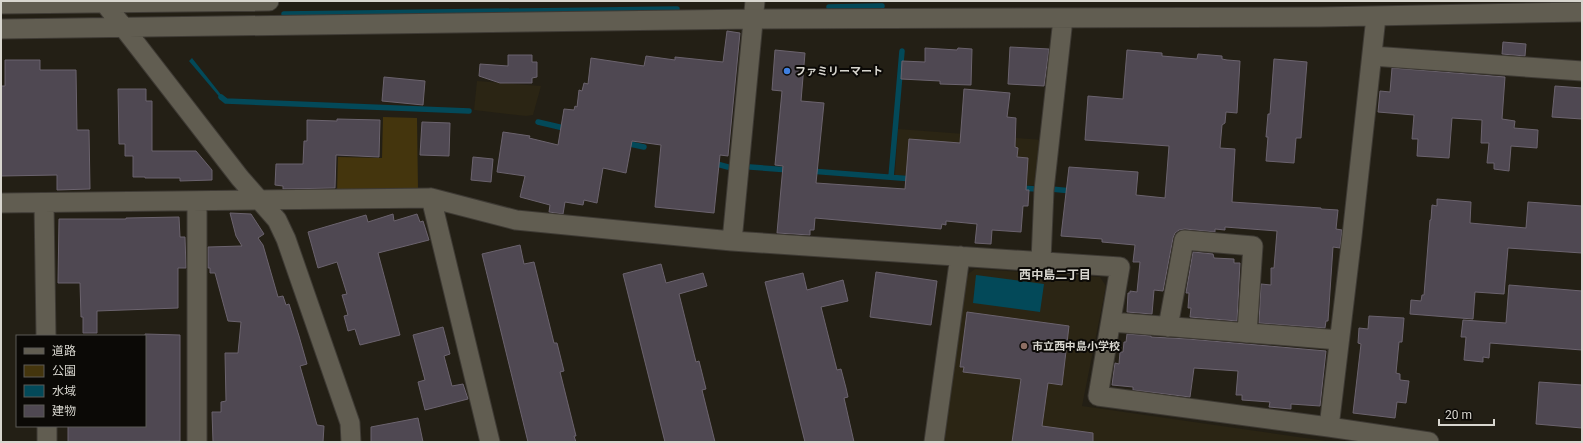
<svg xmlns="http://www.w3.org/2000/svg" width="1583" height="443" font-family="Roboto,'Noto Sans JP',sans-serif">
  <rect width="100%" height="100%" fill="#231f15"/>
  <!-- built -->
  <path fill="#2b2514" d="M 477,81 L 541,86 L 533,115 L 526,116 L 474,110 Z
    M 898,129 L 1044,140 L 1040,186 L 895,175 Z
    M 975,269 L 1100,277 L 1106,286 L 1082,406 L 1333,442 L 941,442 L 964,277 Z"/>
  <!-- green -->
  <path fill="#44350d" d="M 383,117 L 417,118 L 418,191 L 337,192 L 338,157 L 382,158 Z"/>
  <!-- water -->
  <path fill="#034959" d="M 192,58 L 226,101 L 223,101 L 189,61 Z
    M 976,275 L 1044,284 L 1040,312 L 973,303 Z"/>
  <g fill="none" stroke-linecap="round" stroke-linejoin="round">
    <!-- stream -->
    <path stroke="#034959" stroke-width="5.5" d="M 829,7 L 882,6
      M 284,14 L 677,9
      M 221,97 L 226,101 L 469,111
      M 538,122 L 568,129
      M 625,143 L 644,147
      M 713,163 L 728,167
      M 750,167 L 789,170
      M 810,171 L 913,179
      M 891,177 L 902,51
      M 1019,188 L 1037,189
      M 1051,189 L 1072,191"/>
  </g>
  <!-- building -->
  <path fill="#4f4852" stroke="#6b636e" d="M 727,31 L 740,33 L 728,156 L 720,155 L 714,213 L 655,207 L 661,145 L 632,141 L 626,173 L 603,168 L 597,203 L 584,200 L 583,205 L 565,202 L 563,214 L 549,212 L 550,205 L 520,197 L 525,176 L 497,172 L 503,132 L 530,136 L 529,138 L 558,145 L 564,109 L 574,110 L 575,106 L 577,107 L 579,90 L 582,91 L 584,83 L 588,84 L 591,58 L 644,66 L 646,56 L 675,60 L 675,57 L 723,62 Z
    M 1503,42 L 1526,44 L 1525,56 L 1502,54 Z
    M 1010,47 L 1049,49 L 1044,86 L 1008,84 Z
    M 925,48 L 957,50 L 958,48 L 972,49 L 971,85 L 940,84 L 940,81 L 901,79 L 902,61 L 925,62 Z
    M 775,50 L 805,53 L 801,101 L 824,103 L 816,183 L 905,189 L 909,139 L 960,143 L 964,89 L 1010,93 L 1007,117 L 1016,118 L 1015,147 L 1018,148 L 1017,157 L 1028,158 L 1026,190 L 1029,190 L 1028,206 L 1023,206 L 1021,232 L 992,230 L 991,244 L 975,243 L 977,224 L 946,221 L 946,225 L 942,224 L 941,229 L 815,218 L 814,230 L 810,230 L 810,235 L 777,233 L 783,166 L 775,165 L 782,91 L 772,90 Z
    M 1127,50 L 1162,53 L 1162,56 L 1197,59 L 1198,54 L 1222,56 L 1222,59 L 1227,60 L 1240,61 L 1237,113 L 1226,112 L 1225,123 L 1222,125 L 1220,148 L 1235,149 L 1232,202 L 1321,208 L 1321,209 L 1338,210 L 1336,229 L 1342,230 L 1340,248 L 1333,247 L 1328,321 L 1326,321 L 1325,328 L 1259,323 L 1261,284 L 1271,285 L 1271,268 L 1274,268 L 1277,231 L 1225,227 L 1225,230 L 1215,229 L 1215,232 L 1185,229 L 1179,230 L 1175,233 L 1173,238 L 1163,291 L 1154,290 L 1152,314 L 1127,312 L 1128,293 L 1130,293 L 1130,291 L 1137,292 L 1140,262 L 1133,262 L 1135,245 L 1102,242 L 1102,239 L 1061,236 L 1069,167 L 1138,172 L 1136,195 L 1165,198 L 1169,146 L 1085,140 L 1088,96 L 1123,99 Z
    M 508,55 L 532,55 L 532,62 L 537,62 L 537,77 L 532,78 L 532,83 L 500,83 L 479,76 L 480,64 L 508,66 Z
    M 1274,59 L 1307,62 L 1301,138 L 1296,138 L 1294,163 L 1266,161 L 1268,137 L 1266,137 L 1268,114 L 1270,114 Z
    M 5,60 L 40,60 L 40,70 L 76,70 L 77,130 L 89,130 L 90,189 L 57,190 L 57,175 L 1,176 L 1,86 L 5,86 Z
    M 1392,68 L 1505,77 L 1502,119 L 1515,121 L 1514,128 L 1538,130 L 1537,148 L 1511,146 L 1509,171 L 1494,169 L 1494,163 L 1487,163 L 1489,143 L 1481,143 L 1482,120 L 1452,118 L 1449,158 L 1417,156 L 1418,139 L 1412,139 L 1414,115 L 1378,112 L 1380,91 L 1390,92 Z
    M 384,77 L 425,81 L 423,105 L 382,101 Z
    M 1555,86 L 1582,88 L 1582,119 L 1552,117 Z
    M 118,89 L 146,89 L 146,101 L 152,101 L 152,151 L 196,151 L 212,170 L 212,180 L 180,181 L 180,178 L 145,178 L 145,177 L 133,177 L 133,156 L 125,156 L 125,144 L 119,144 Z
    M 337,119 L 380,120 L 379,157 L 336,155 L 335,188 L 283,189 L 283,186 L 275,185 L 276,164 L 303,164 L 304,141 L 307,141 L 307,120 L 337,121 Z
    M 422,122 L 450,123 L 449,156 L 420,155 Z
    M 473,157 L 493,159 L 491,182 L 471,180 Z
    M 1437,199 L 1471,202 L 1470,223 L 1526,228 L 1528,202 L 1582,206 L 1582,253 L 1508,248 L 1504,294 L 1475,292 L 1473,319 L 1410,314 L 1411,300 L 1421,301 L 1422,295 L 1424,295 L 1430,220 L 1431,220 L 1432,205 L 1437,206 Z
    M 230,213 L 251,214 L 264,234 L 258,238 L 263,245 L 278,297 L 283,296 L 286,305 L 289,304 L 299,336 L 307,364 L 300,366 L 317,425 L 324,426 L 323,442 L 213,442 L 212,412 L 221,412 L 221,402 L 226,401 L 225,353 L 238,353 L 241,322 L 228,321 L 215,273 L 210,273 L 210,268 L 208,268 L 208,247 L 242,246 L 236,236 Z
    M 393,214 L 394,221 L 417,214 L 420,222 L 423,221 L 429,240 L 378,253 L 400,335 L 360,345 L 355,329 L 348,331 L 344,316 L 348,315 L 342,295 L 347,294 L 337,262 L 318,268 L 308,232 L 366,215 L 368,222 Z
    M 179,217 L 180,237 L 185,237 L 186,268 L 178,268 L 178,308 L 97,311 L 97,333 L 83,333 L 83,317 L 81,317 L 80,283 L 58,283 L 59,219 L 126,219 L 126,218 Z
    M 520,245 L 524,264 L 534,262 L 554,343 L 557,343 L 564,371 L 560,372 L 576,436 L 574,436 L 576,442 L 528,442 L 482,254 Z
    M 1193,252 L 1213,254 L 1214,258 L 1234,259 L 1234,263 L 1240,263 L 1237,321 L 1190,317 L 1191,308 L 1188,308 L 1189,293 L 1186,293 Z
    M 661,264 L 666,283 L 703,273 L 707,286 L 679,294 L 696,362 L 699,361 L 706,389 L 702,390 L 715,442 L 665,442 L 623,274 Z
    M 876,272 L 937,281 L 931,325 L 870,317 Z
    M 803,273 L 807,290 L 843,280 L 848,301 L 821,307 L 837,370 L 841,369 L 846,388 L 848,397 L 844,398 L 854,442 L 805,442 L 765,282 Z
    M 1509,285 L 1582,291 L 1582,350 L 1490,343 L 1489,358 L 1483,357 L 1483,362 L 1464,360 L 1466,337 L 1461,337 L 1463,320 L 1506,323 Z
    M 967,312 L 1069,326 L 1062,385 L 1048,383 L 1042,426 L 1093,433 L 1093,442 L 1012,442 L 1021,379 L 963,372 L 964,367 L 960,367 Z
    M 1369,316 L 1404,318 L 1402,342 L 1399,342 L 1396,373 L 1400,374 L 1400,380 L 1409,381 L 1406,403 L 1397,402 L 1395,418 L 1353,413 L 1361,344 L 1358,343 L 1359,328 L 1368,329 Z
    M 443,327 L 450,354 L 444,356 L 452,386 L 463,384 L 468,399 L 425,410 L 418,382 L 425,380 L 413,335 Z
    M 145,334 L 180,335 L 180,441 L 68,442 L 68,426 L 145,426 Z
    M 1127,334 L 1151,336 L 1151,337 L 1188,339 L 1326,351 L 1320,406 L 1291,404 L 1291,409 L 1269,407 L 1270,402 L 1242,400 L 1242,395 L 1236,395 L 1238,371 L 1194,368 L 1190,397 L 1133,390 L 1133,387 L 1112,385 L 1115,363 L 1119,364 L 1120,352 L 1123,352 L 1124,342 L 1126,342 Z
    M 1539,382 L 1582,385 L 1582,428 L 1536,424 Z
    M 418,418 L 423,442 L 371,442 L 371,427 Z"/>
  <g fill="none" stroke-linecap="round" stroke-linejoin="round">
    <defs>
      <path id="minor" d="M 103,1 L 240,178 L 277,220 L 286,239 L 350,423 L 351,442
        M 1,4 L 269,1
        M 1,29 L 754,19 L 1320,17 L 1582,12
        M 1372,56 L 1582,71
        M 431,198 L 490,442
        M 197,201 L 197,442
        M 1,203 L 431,198 L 516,220 L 638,232 L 732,241 L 1120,267 L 1098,396 L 1329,427 L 1429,442
        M 44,203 L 46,336
        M 732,241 L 755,1
        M 1041,261 L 1044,190 L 1063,19
        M 1111,322 L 1339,340
        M 1168,327 L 1184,240 L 1253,246 L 1247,333
        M 47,426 L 47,442
        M 1329,427 L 1352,236 L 1376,17
        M 934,442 L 960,256"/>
    </defs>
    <!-- minor casing -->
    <use href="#minor" stroke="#3e3a34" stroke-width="21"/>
    <!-- minor -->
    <use href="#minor" stroke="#615d51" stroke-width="19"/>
  </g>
  <!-- markers -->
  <circle fill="#3f7fe0" stroke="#0b0906" stroke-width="1.5" cx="787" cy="71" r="4"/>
  <circle fill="#8d6e63" stroke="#0b0906" stroke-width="1.5" cx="1024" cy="346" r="4"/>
  <g text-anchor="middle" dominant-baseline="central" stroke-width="4" stroke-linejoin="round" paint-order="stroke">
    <!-- poi labels -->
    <g font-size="11" font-weight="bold" fill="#d8d6cf" stroke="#0b0906" text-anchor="start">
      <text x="795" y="71">ファミリーマート</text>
      <text x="1032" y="346">市立西中島小学校</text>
    </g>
    <!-- neighbourhood labels -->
    <g font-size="12" font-weight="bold" fill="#d8d6cf" stroke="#0b0906">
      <text x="1055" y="275">西中島二丁目</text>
    </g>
  </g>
  <!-- border -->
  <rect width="1583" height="443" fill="none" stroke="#d8d6cf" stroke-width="4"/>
  <!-- legend -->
  <rect x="16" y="335" width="130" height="92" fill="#0b0906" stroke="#5d5b56"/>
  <rect x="24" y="348" width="20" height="6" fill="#615d51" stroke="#5d5b56"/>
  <text x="52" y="355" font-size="12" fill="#d8d6cf">道路</text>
  <rect x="24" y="365" width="20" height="12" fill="#44350d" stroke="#5d5b56"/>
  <text x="52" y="375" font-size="12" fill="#d8d6cf">公園</text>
  <rect x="24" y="385" width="20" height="12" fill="#034959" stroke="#5d5b56"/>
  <text x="52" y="395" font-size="12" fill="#d8d6cf">水域</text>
  <rect x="24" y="405" width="20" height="12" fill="#4f4852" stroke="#5d5b56"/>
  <text x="52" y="415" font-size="12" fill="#d8d6cf">建物</text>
  <!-- scale -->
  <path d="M1439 419v6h55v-6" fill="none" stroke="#d8d6cf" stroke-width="2"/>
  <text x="1445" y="419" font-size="12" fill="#d8d6cf" stroke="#0b0906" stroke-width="3" paint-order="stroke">20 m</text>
</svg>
